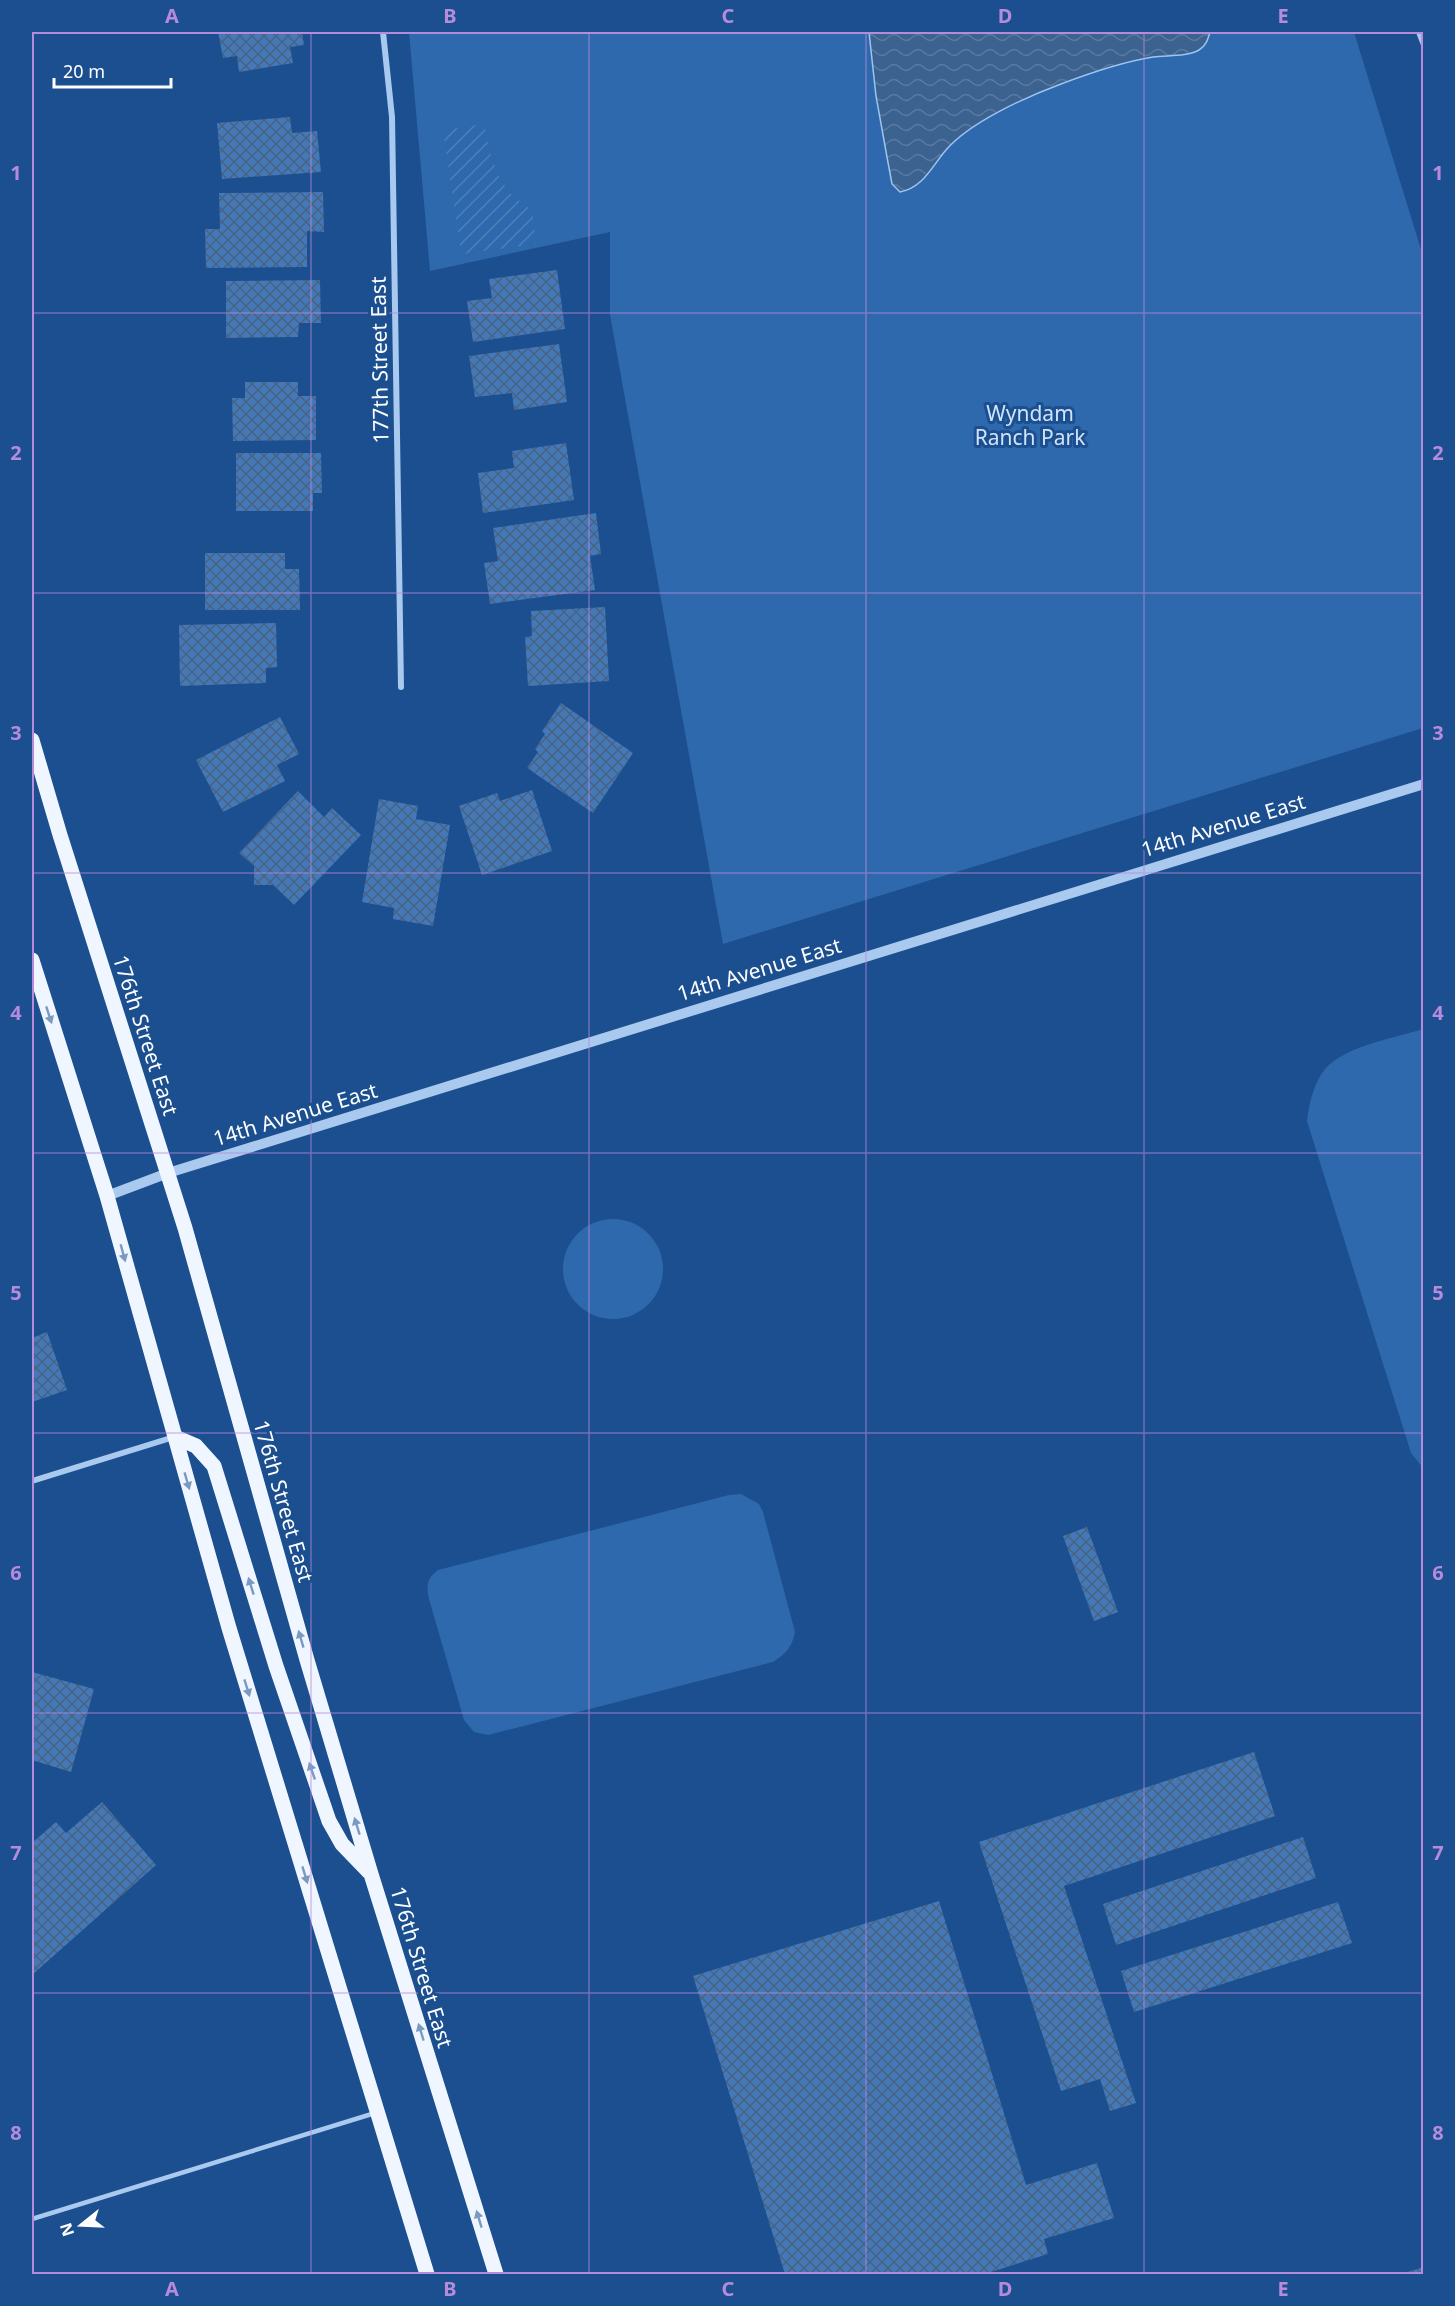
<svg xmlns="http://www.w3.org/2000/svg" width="1455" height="2306" font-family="'Noto Sans',sans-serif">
  <defs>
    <pattern id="garden-furrows" width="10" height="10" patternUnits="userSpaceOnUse" patternTransform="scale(1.5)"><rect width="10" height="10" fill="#2e69ad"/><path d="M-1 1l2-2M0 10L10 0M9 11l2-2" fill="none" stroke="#4d80b9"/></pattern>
    <pattern id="water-waves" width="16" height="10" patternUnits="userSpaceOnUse" patternTransform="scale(1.5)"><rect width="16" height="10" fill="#3c6290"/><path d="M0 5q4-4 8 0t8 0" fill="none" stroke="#597aa1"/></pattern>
    <pattern id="building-cross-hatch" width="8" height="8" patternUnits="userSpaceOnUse" patternTransform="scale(1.5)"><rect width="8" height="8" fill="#4478b7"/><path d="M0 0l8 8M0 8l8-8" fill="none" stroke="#486282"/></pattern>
  </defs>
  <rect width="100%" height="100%" fill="#1b4f8f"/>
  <!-- park -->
  <path fill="#2e69ad" d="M 409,32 L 1354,32 L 1423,256 L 1423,728 L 723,944 L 610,315 L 610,232 L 430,271 Z
    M 1423,1029 L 1424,1029 L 1423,1468 L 1411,1453 L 1307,1121 C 1309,1103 1314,1083 1325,1069 C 1345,1046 1395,1038 1423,1029 Z
    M563 1269a50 50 0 1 1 100 0a50 50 0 1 1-100 0Z
    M 741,1494 L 759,1504 L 763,1512 L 795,1632 C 792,1647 786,1654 773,1662 L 488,1735 L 474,1732 L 464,1720 L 429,1599 C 426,1586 427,1578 438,1570 L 729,1495 Z"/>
  <!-- garden -->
  <path fill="url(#garden-furrows)" d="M 484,124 C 490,157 499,194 532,209 L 536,244 L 461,254 L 443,130 Z"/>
  <!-- water -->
  <path fill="url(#water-waves)" stroke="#9cc4f0" stroke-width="1.5" d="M 869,32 L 1210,32 C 1208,39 1206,46 1199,50 C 1187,57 1167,55 1153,57 C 1122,62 1090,73 1061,84 C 1026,97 970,122 946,150 C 932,166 923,188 900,192 L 892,184 L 887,157 L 876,96 Z"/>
  <!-- building -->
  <path fill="url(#building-cross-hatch)" d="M 218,32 L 302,32 L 304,45 L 290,47 L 293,63 L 239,72 L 237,56 L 223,58 Z
    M 290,117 L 292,133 L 317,131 L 321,172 L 222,179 L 217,123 Z
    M 323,192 L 324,232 L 307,231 L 307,267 L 206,268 L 205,229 L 220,229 L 219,193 Z
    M 557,270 L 565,329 L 473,342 L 467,301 L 492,298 L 489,279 Z
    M 320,280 L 321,323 L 299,323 L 298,337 L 226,338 L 226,281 Z
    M 559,344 L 567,402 L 514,410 L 512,393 L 475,397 L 469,356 Z
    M 245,382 L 298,382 L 298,396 L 316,396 L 316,440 L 233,441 L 232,398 L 245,398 Z
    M 566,443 L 574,500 L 483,513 L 478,473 L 514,468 L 512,451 Z
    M 236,453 L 321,453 L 322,493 L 313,493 L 313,511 L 236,511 Z
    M 596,513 L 601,554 L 590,556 L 595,590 L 490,604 L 484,563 L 498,561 L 493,528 Z
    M 205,553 L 285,553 L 285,569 L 299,569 L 300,610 L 205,610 Z
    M 605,607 L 609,681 L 528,686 L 525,637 L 532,636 L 531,611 Z
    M 276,623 L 277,667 L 266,668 L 266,683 L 180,686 L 179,625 Z
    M 561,703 L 633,753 L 593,813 L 527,768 L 538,752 L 535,749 L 545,734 L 542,731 Z
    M 280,717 L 299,754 L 277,765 L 285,781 L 223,812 L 196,760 Z
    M 532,790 L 552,851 L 482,875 L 459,806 L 497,793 L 500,801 Z
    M 298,791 L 324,817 L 332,808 L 361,835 L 294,905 L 273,885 L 254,885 L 254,866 L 239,853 Z
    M 379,799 L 418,806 L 416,819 L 450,825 L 433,926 L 393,919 L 394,908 L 362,902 Z
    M 47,1332 L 67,1390 L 32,1402 L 32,1338 Z
    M 1087,1527 L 1118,1612 L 1094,1621 L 1063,1536 Z
    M 32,1672 L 94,1689 L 71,1772 L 32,1760 Z
    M 1254,1752 L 1275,1816 L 1064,1886 L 1136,2103 L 1110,2111 L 1100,2079 L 1061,2091 L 979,1842 Z
    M 102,1802 L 156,1865 L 32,1975 L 32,1843 L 56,1822 L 66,1833 Z
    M 1303,1837 L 1316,1878 L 1116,1945 L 1103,1904 Z
    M 939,1901 L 1026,2185 L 1097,2163 L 1114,2218 L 1044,2239 L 1048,2254 L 991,2272 L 992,2274 L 785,2274 L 693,1976 Z
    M 1338,1902 L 1352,1943 L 1134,2012 L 1121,1971 Z
    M 1424,2267 L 1424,2274 L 1401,2274 Z"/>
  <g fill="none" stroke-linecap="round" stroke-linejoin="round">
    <!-- service -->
    <path stroke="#a9c9ee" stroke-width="4.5" d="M 32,2219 L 375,2113"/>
    <!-- minor -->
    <path stroke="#a9c9ee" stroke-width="6" d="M 383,32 L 392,117 L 401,687
      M 1419,32 L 1424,45
      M 32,1481 L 174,1437"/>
    <!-- tertiary -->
    <path stroke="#a9c9ee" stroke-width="10" d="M 107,1196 L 168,1173 L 1424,784"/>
    <!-- primary -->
    <path stroke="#f0f6ff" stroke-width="15" d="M 32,740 L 60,835 L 185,1228 L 307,1660 L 371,1874 L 496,2274
      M 32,960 L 107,1196 L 229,1628 L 427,2274
      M 175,1437 L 196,1446 L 214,1466 L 276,1666 L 329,1821 L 342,1844 L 369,1872"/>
  </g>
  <!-- one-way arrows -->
  <defs><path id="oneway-solid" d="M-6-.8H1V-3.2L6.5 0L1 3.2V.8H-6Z" transform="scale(1.5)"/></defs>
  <g fill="#7b9ac1">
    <use href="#oneway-solid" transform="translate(49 1015) rotate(72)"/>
    <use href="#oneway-solid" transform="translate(123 1253) rotate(75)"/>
    <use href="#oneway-solid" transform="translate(187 1481) rotate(74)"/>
    <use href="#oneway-solid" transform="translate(251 1586) rotate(-107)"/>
    <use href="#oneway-solid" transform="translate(301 1639) rotate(-106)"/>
    <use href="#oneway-solid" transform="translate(247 1688) rotate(73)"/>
    <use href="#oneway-solid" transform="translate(312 1771) rotate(-109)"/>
    <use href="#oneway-solid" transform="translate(357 1826) rotate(-107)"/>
    <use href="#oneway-solid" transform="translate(305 1875) rotate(73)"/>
    <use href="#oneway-solid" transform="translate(421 2032) rotate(-107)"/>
    <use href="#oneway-solid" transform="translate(479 2219) rotate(-107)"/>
  </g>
  <!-- grid -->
  <path fill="none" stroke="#b68bdc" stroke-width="1.5" stroke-opacity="0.55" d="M 311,32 L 311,2274M 589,32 L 589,2274M 866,32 L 866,2274M 1144,32 L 1144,2274M 32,313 L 1424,313M 32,593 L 1424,593M 32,873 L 1424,873M 32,1153 L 1424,1153M 32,1433 L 1424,1433M 32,1713 L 1424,1713M 32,1993 L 1424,1993"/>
  <g text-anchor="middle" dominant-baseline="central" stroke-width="6" stroke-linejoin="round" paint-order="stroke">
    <!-- street labels -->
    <g font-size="21" fill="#fff" stroke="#1b4f8f">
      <text transform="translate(379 360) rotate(-91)">177th Street East</text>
      <text transform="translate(1223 825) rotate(-17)">14th Avenue East</text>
      <text transform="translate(759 969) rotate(-17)">14th Avenue East</text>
      <text transform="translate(146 1035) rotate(72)">176th Street East</text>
      <text transform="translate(295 1114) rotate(-17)">14th Avenue East</text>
      <text transform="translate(284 1501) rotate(74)">176th Street East</text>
      <text transform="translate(422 1967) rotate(73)">176th Street East</text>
    </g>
    <!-- park labels -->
    <g font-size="21" fill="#cfe3fa" stroke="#1b4f8f">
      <text x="1030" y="413">Wyndam<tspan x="1030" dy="24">Ranch Park</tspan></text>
    </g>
  </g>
  <!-- border -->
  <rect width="1455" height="2306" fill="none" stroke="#1b4f8f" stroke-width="66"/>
  <!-- north arrow -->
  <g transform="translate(81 2225) rotate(252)" stroke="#1b4f8f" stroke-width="4.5" paint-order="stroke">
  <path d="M0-4.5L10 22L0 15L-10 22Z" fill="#ffffff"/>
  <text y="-9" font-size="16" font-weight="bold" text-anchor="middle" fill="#ffffff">N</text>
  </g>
  <!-- scale -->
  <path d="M54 78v9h117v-9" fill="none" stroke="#ffffff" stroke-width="3"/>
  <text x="63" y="78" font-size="18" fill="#ffffff" stroke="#1b4f8f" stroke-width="4.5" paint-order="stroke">20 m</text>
  <rect x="33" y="33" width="1389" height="2240" fill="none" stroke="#b68bdc" stroke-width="2"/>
  <g font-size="20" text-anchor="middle" font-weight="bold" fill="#b68bdc">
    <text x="172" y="23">A</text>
    <text x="450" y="23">B</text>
    <text x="728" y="23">C</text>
    <text x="1005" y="23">D</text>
    <text x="1283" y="23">E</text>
    <text x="16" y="180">1</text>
    <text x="1438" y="180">1</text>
    <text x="16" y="460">2</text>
    <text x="1438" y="460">2</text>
    <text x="16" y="740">3</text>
    <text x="1438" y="740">3</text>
    <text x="16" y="1020">4</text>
    <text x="1438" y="1020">4</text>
    <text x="16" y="1300">5</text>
    <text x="1438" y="1300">5</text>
    <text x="16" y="1580">6</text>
    <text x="1438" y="1580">6</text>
    <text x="16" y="1860">7</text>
    <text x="1438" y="1860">7</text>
    <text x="16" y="2140">8</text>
    <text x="1438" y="2140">8</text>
    <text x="172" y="2296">A</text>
    <text x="450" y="2296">B</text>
    <text x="728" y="2296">C</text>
    <text x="1005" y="2296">D</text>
    <text x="1283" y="2296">E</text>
  </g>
</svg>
